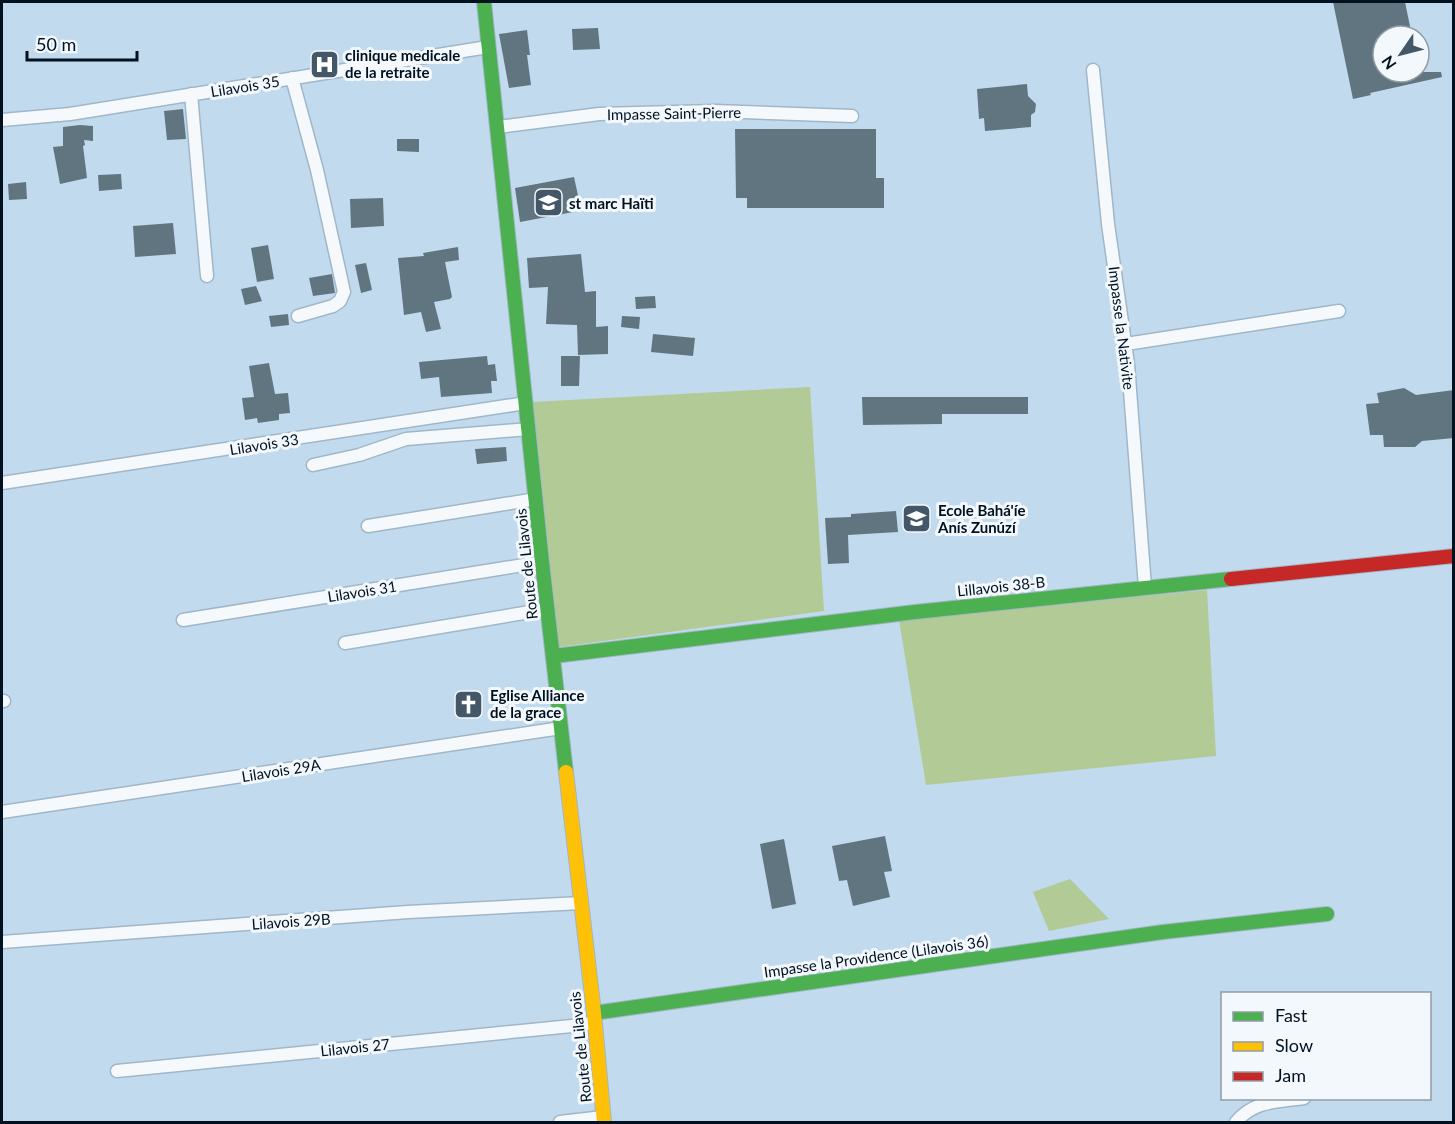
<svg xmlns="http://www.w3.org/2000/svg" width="1455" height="1124" font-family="Lato,sans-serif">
  <rect width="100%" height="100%" fill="#c1daed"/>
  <!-- green -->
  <path fill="#b1ca96" d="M 810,387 L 824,611 L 559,647 L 533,402 Z
    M 1207,590 L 1216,756 L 926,785 L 899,620 Z
    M 1070,879 L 1109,919 L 1049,931 L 1033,892 Z"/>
  <!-- building -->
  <path fill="#617580" d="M 1333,2 L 1405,2 L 1412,36 L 1383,36 L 1383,72 L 1441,72 L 1442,77 L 1370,93 L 1371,95 L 1353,99 Z
    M 598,28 L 600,49 L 573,50 L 572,29 Z
    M 527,30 L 530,55 L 527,55 L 531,85 L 509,88 L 499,34 Z
    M 1027,84 L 1028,96 L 1036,104 L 1035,112 L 1031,115 L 1031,127 L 985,131 L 984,118 L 979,119 L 977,89 Z
    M 183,109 L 186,139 L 167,140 L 164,111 Z
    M 80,125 L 93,126 L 93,141 L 84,140 L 85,145 L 83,146 L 87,178 L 60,184 L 53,147 L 63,146 L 63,127 Z
    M 735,129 L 876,129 L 876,178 L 884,178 L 884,208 L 747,208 L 747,198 L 736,198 Z
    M 397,139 L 419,139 L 419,152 L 397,151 Z
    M 121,174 L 122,189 L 99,191 L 98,175 Z
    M 574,177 L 579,200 L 571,201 L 573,212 L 520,222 L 515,188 Z
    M 26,182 L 27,199 L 9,200 L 8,184 Z
    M 383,198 L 384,226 L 351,228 L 350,199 Z
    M 173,223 L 176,254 L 135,257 L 133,226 Z
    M 268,245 L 274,279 L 257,282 L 251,248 Z
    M 458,247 L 459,260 L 445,262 L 452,297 L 450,299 L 434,302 L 441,329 L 426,332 L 421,312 L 404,315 L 398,258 L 424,256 L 423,253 Z
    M 581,254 L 585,292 L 596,291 L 596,327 L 608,326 L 608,354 L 578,355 L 577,325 L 546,324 L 548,287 L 529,288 L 527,258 Z
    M 366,263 L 372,290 L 361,293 L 355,265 Z
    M 332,274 L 335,293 L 313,296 L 309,278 Z
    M 256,286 L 262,301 L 245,305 L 241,289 Z
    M 655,296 L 656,308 L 636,309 L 635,297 Z
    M 288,314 L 289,325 L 271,327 L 269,316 Z
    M 622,316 L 640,317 L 639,329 L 621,327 Z
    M 653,334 L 695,338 L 693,356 L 651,352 Z
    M 487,356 L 488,365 L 495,364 L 497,381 L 491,381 L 492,393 L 441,397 L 439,377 L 421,379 L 419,362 Z
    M 561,356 L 580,356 L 579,386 L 561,386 Z
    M 269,363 L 275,394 L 288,393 L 290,413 L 279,414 L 279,420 L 258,423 L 257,418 L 245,420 L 242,398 L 254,397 L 249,366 Z
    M 1404,388 L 1416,395 L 1454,390 L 1454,438 L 1422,441 L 1415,447 L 1384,447 L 1383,435 L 1370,435 L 1366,404 L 1379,403 L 1377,393 Z
    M 862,397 L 1028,397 L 1028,414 L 942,414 L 942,424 L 863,425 Z
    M 506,447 L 507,461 L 477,464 L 475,449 Z
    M 896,511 L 898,532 L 848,535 L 849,563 L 828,564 L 825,518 L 851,517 L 851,514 Z
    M 885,836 L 892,871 L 884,872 L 890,897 L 853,906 L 847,880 L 839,881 L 832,846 Z
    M 784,839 L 796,904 L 772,909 L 760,844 Z"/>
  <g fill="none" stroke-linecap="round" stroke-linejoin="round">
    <defs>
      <path id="street" d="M 1093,70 L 1108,224 L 1128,364 L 1145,587
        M 292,78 L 317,170 L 344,292 L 340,301 L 333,306 L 298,316
        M 191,94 L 207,276
        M 2,120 L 70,114 L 488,47
        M 498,127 L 599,114 L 715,111 L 852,116
        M 1126,344 L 1339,311
        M 313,465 L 359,455 L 406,439 L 529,429
        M 2,483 L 526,403
        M 368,526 L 536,499
        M 183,620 L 542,562
        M 345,643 L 548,609
        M 2,701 L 4,701
        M 2,812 L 561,728
        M 2,942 L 408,912 L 581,903
        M 117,1071 L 582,1025 L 594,1022
        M 560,1122 L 603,1117
        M 1236,1122 C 1254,1100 1278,1102 1304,1098"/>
      <path id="fast" d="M 484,2 L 542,562 L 566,772
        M 554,656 L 915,612 L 1231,579
        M 594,1013 L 1163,932 L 1327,914"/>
      <path id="slow" d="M 566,772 L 594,1013 L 604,1122"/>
      <path id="jam" d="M 1231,579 L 1454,556"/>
    </defs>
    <!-- street casing -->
    <use href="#street" stroke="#a1b7c8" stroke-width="15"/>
    <!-- fast casing -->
    <use href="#fast" stroke="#a1b7c8" stroke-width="16"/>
    <!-- slow casing -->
    <use href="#slow" stroke="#a1b7c8" stroke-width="16"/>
    <!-- jam casing -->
    <use href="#jam" stroke="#a1b7c8" stroke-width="16"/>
    <!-- street -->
    <use href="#street" stroke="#f6f9fc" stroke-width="12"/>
    <!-- fast -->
    <use href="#fast" stroke="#4caf50" stroke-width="14"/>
    <!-- slow -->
    <use href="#slow" stroke="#ffc107" stroke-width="14"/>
    <!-- jam -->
    <use href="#jam" stroke="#c62828" stroke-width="14"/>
  </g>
  <!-- icons -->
  <defs>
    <symbol id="hospital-square" viewBox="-11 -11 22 22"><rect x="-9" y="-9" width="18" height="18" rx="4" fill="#445768" stroke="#f3f8fd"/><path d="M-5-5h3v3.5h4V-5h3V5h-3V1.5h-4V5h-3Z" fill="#fff"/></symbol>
    <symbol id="school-square" viewBox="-11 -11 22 22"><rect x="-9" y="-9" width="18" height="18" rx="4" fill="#445768" stroke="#f3f8fd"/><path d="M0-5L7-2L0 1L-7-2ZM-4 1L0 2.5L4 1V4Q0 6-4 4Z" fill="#fff"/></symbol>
    <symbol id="church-square" viewBox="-11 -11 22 22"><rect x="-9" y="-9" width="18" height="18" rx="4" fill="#445768" stroke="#f3f8fd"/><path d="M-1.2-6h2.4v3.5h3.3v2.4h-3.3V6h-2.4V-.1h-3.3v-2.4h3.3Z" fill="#fff"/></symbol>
  </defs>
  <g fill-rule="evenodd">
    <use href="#hospital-square" x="308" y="48" width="33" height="33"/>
    <use href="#school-square" x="532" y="186" width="33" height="33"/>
    <use href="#school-square" x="900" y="502" width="33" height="33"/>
    <use href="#church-square" x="452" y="688" width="33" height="33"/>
  </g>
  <g text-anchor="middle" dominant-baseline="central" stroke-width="6" stroke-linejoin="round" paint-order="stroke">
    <!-- poi labels -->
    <g font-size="15" font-weight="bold" fill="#001120" stroke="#f3f8fd" text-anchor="start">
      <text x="345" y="55">clinique medicale<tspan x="345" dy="17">de la retraite</tspan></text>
      <text x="569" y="203">st marc Haïti</text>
      <text x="938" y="510">Ecole Bahá'íe<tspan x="938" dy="17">Anís Zunúzí</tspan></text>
      <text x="490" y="695">Eglise Alliance<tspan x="490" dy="17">de la grace</tspan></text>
    </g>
    <!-- street labels -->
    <g font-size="15" fill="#001120" stroke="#f3f8fd">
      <text transform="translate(245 86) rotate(-9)">Lilavois 35</text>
      <text transform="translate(674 113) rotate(-1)">Impasse Saint-Pierre</text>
      <text transform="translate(1122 328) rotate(83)">Impasse la Nativite</text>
      <text transform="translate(264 444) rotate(-9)">Lilavois 33</text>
      <text transform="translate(526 564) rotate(-96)">Route de Lilavois</text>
      <text transform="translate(1001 586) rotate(-6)">Lillavois 38-B</text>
      <text transform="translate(362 591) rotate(-9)">Lilavois 31</text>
      <text transform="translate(281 770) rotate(-9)">Lilavois 29A</text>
      <text transform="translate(291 921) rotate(-4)">Lilavois 29B</text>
      <text transform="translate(876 956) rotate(-8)">Impasse la Providence (Lilavois 36)</text>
      <text transform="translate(355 1047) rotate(-6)">Lilavois 27</text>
      <text transform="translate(580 1047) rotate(-96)">Route de Lilavois</text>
    </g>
  </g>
  <!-- border -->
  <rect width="1455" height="1124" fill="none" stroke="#001120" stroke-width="6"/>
  <!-- legend -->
  <rect x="1221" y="992" width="210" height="108" fill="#f3f8fd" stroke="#929ca5" stroke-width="1.5"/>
  <rect x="1233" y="1012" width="30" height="9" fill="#4caf50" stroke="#929ca5" stroke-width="1.5"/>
  <text x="1275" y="1022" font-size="18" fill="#001120">Fast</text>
  <rect x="1233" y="1042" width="30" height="9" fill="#ffc107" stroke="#929ca5" stroke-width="1.5"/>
  <text x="1275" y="1052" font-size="18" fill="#001120">Slow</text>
  <rect x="1233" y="1072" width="30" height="9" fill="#c62828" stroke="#929ca5" stroke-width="1.5"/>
  <text x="1275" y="1082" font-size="18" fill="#001120">Jam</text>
  <!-- north arrow -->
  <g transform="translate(1401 54) rotate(235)"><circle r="28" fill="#f3f8fd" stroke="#929ca5" stroke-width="1.5"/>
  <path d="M0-4.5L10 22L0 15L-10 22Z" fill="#445768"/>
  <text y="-9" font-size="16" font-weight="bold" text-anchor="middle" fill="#001120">N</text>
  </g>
  <!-- scale -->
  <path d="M27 51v9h110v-9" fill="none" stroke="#001120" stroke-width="3"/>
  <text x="36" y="51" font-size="18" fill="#001120" stroke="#f3f8fd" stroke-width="4.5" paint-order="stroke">50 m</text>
</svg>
